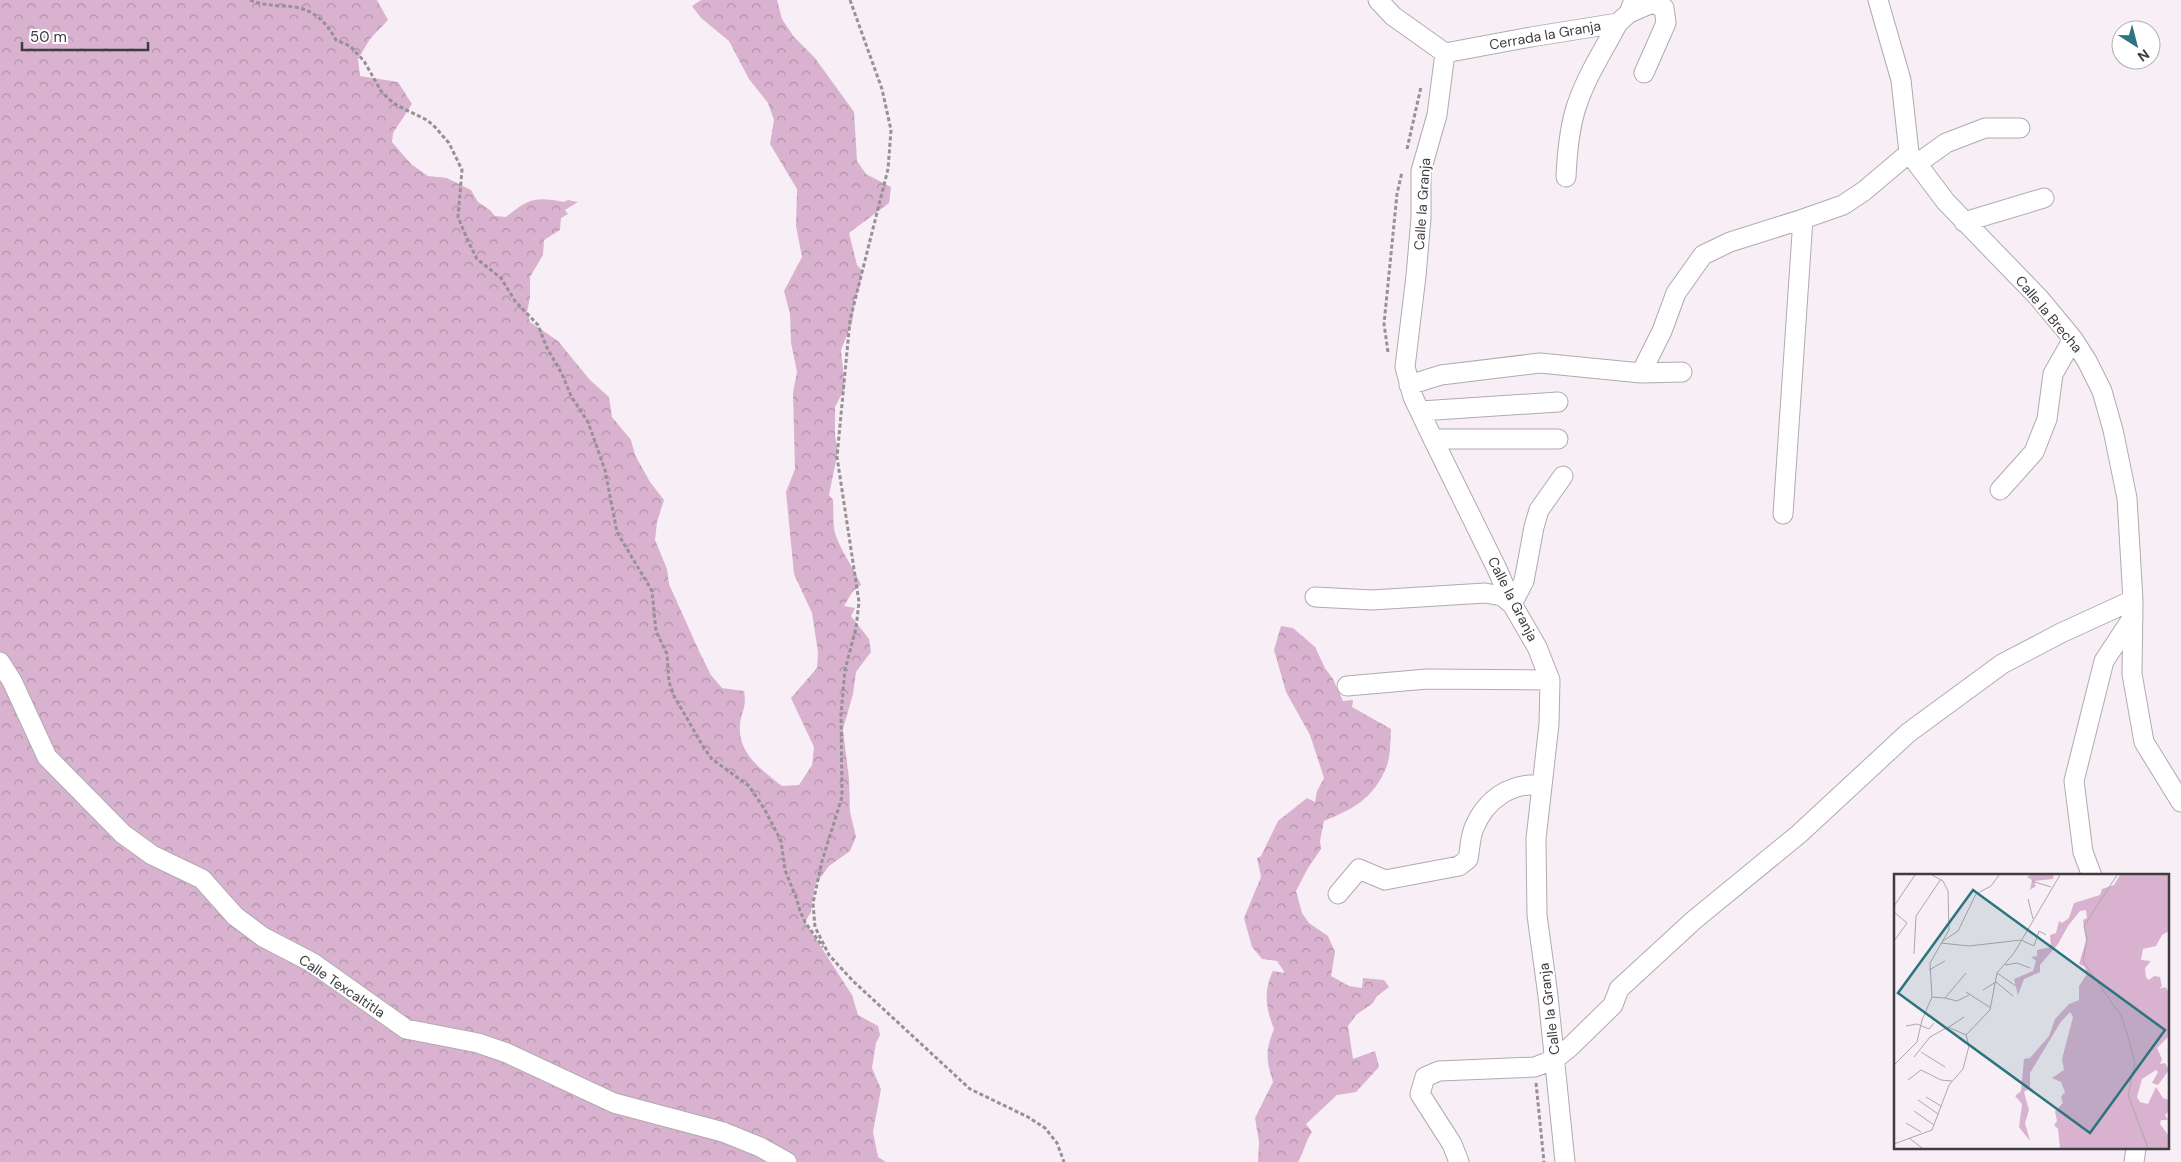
<svg xmlns="http://www.w3.org/2000/svg" width="2181" height="1162" font-family="'DM Sans',sans-serif">
  <defs>
    <pattern id="forest-crowns" width="20" height="18" patternUnits="userSpaceOnUse" patternTransform="scale(1.25)"><rect width="20" height="18" fill="#d9b2cf"/><path d="M2 6a3 3 0 1 1 6 0M12 15a3 3 0 1 1 6 0" fill="none" stroke="#b192a9"/></pattern>
  </defs>
  <rect width="100%" height="100%" fill="#f7eff5"/>
  <!-- forest -->
  <path fill="url(#forest-crowns)" d="M 0,0 L 377,0 L 388,20 L 370,39 L 358,59 L 360,76 L 398,82 L 412,104 L 393,133 L 392,142 L 411,164 L 428,176 L 447,178 L 471,190 L 478,202 L 490,210 L 495,216 L 506,217 C 528,199 535,196 564,202 L 568,200 L 578,202 L 565,210 L 568,214 L 561,218 L 560,230 L 544,240 L 543,255 L 530,277 L 530,297 L 527,312 L 530,322 L 558,341 L 590,380 L 609,397 L 612,417 L 631,440 L 635,455 L 650,482 L 664,500 L 657,522 L 655,540 L 667,569 L 669,584 L 699,651 L 711,675 L 722,688 L 744,691 C 747,710 741,710 740,725 C 737,753 763,771 782,786 L 799,785 L 812,765 L 814,747 L 791,698 L 817,668 L 818,652 L 812,613 L 794,574 L 786,492 L 795,469 L 793,393 L 797,372 L 791,343 L 790,314 L 784,291 L 802,257 L 796,226 L 797,189 L 770,144 L 774,120 L 768,103 L 749,79 L 729,41 L 701,18 L 692,6 L 701,0 L 777,0 L 782,19 L 794,37 L 815,58 L 854,112 L 857,161 L 866,174 L 891,187 L 889,203 L 849,233 L 857,265 L 862,270 L 860,286 L 855,299 L 852,323 L 841,350 L 845,388 L 835,407 L 835,436 L 838,451 L 829,495 L 833,500 C 834,511 832,526 836,536 C 842,553 854,568 861,585 L 853,591 L 844,606 L 855,608 L 851,616 L 869,639 L 871,652 L 856,672 L 853,694 L 843,729 L 849,779 L 850,812 L 856,837 L 850,851 L 829,866 L 815,885 L 811,912 L 805,922 L 852,995 L 858,1015 L 878,1026 L 880,1035 L 876,1043 L 872,1068 L 881,1089 L 873,1132 L 878,1157 L 886,1162 L 0,1162 Z
    M 1281,626 L 1293,628 L 1315,647 L 1325,668 L 1333,679 L 1343,701 L 1353,700 L 1352,707 L 1391,729 C 1390,741 1391,757 1386,768 C 1373,799 1353,809 1324,821 L 1320,841 L 1321,849 L 1308,868 L 1296,891 L 1302,913 L 1309,923 L 1328,936 L 1335,952 L 1331,976 L 1349,986 L 1362,988 L 1363,978 L 1384,980 L 1389,987 L 1377,996 L 1373,1003 L 1356,1015 L 1348,1026 L 1353,1059 L 1375,1051 L 1379,1067 L 1356,1092 L 1337,1095 L 1306,1124 L 1312,1132 C 1305,1142 1304,1152 1298,1162 L 1258,1162 L 1259,1142 L 1255,1118 L 1273,1082 C 1266,1058 1265,1052 1274,1029 C 1266,1009 1263,991 1273,971 L 1285,973 L 1277,961 L 1262,959 L 1252,947 L 1244,918 L 1261,877 L 1257,858 L 1261,856 L 1278,821 L 1307,798 L 1315,802 L 1317,791 L 1324,778 L 1310,735 L 1286,692 L 1274,650 Z"/>
  <g fill="none" stroke-linecap="round" stroke-linejoin="round">
    <defs>
      <path id="minor" d="M 1378,0 L 1393,16 L 1445,53
        M 1878,0 L 1901,80 L 1909,153 L 1946,202 L 2039,298 L 2073,339 L 2087,361 L 2102,391 L 2113,430 L 2127,498 L 2133,600 L 2132,674 L 2144,742 L 2181,802
        M 1629,13 L 1652,3 L 1664,8 L 1666,23 L 1644,73
        M 1445,53 L 1437,115 L 1421,171 L 1421,218 L 1416,276 L 1405,367 L 1413,397 L 1433,439 L 1497,569 L 1512,604 L 1537,647 L 1550,680 L 1549,724 L 1536,839 L 1537,915 L 1548,996 L 1565,1162
        M 1445,53 L 1531,37 L 1618,23 L 1629,13 L 1634,0
        M 1918,163 L 1946,143 L 1985,128 L 2020,128
        M 1566,177 C 1567,154 1569,132 1575,111 C 1584,80 1603,51 1618,23
        M 1964,222 L 2044,198
        M 1641,373 L 1662,331 L 1676,293 L 1703,255 L 1730,242 L 1803,219
        M 1409,385 L 1441,375 L 1540,363 L 1641,373 L 1682,372
        M 1421,411 L 1558,402
        M 1433,439 L 1558,439
        M 2000,490 L 2034,452 L 2047,419 L 2053,374 L 2073,339
        M 1783,514 L 1803,219 L 1843,205 L 1864,191 L 1909,153
        M 1315,597 L 1372,600 L 1485,593 L 1502,596 L 1512,604 L 1524,581 L 1534,527 L 1539,510 L 1563,476
        M 0,662 L 12,681 L 47,757 L 123,834 L 152,855 L 202,879 L 235,916 L 263,937 L 313,963 L 406,1029 L 478,1043 L 507,1053 L 614,1103 L 723,1132 L 760,1147 L 787,1162
        M 1347,686 L 1427,679 L 1550,680
        M 2092,876 L 2083,852 L 2074,781 L 2104,661 L 2133,617
        M 1338,894 L 1359,869 L 1385,880 L 1459,866 L 1468,859 C 1470,850 1470,837 1474,828 C 1486,799 1511,782 1542,785
        M 1459,1162 L 1452,1144 L 1420,1094 L 1425,1077 L 1439,1071 L 1535,1067 L 1555,1059 L 1570,1047 L 1613,1005 L 1619,989 L 1694,920 L 1799,834 L 1908,733 L 2002,664 L 2061,633 L 2133,600
        M 2134,1162 L 2136,1148"/>
    </defs>
    <!-- minor casing -->
    <use href="#minor" stroke="#b1aaaf" stroke-width="21"/>
    <!-- path -->
    <path stroke="#979195" stroke-width="3" stroke-dasharray="4 2.5" stroke-linecap="butt" d="M 250,0 C 261,5 271,5 284,6 C 310,7 324,18 336,40 L 350,46 L 364,61 L 381,91 L 390,100 L 398,106 L 427,120 L 435,127 L 449,143 L 462,170 L 458,217 L 468,241 L 477,259 L 501,278 L 515,301 L 538,325 L 547,348 L 562,374 L 571,396 L 588,422 L 605,470 L 617,532 L 652,591 L 656,631 L 667,654 L 669,682 L 674,696 L 704,748 L 712,759 L 749,786 L 765,810 L 781,841 L 785,870 L 797,900 L 800,911 L 805,922 L 823,947
      M 850,0 L 882,89 L 891,130 L 888,169 L 850,320 L 837,457 L 859,602 L 856,628 L 845,670 L 841,714 L 842,797 L 822,861 L 813,903 L 815,927 L 829,955 L 853,981 L 970,1089 L 1028,1117 L 1045,1128 L 1057,1143 L 1064,1162
      M 1407,149 L 1421,87
      M 1388,352 L 1384,324 L 1397,194 L 1402,172
      M 1536,1083 L 1544,1162"/>
    <!-- minor -->
    <use href="#minor" stroke="#fff" stroke-width="19"/>
  </g>
  <g text-anchor="middle" dominant-baseline="central" stroke-width="4" stroke-linejoin="round" paint-order="stroke">
    <!-- street labels -->
    <g font-size="14" fill="#3f3b3e" stroke="#fff">
      <text transform="translate(1545 35) rotate(-10)">Cerrada la Granja</text>
      <text transform="translate(1422 204) rotate(-86)">Calle la Granja</text>
      <text transform="translate(2049 314) rotate(50)">Calle la Brecha</text>
      <text transform="translate(1513 599) rotate(63)">Calle la Granja</text>
      <text transform="translate(342 986) rotate(34)">Calle Texcaltitla</text>
      <text transform="translate(1549 1009) rotate(-97)">Calle la Granja</text>
    </g>
  </g>
  <!-- overview -->
  <g transform="translate(1894 874)">
    <rect width="275" height="275" fill="#f7eff5"/>
    <path d="M 136,1 L 160,1 L 159,5 L 140,7 L 142,12 L 136,16 L 138,6 L 133,3 ZM 226,1 L 275,1 L 275,57 L 268,61 L 262,72 L 249,75 L 247,86 L 257,87 L 251,94 L 252,103 L 255,106 L 260,102 L 266,103 L 268,112 L 265,115 L 271,113 L 275,118 L 274,163 L 263,174 L 268,185 L 266,190 L 271,189 L 275,196 L 264,211 L 258,209 L 264,198 L 262,196 L 248,205 L 243,223 L 246,228 L 254,230 L 262,213 L 269,224 L 275,226 L 275,237 L 271,241 L 274,246 L 267,246 L 266,250 L 275,262 L 275,274 L 166,274 L 164,255 L 160,251 L 163,247 L 161,237 L 169,229 L 167,223 L 171,218 L 167,208 L 158,204 L 170,196 L 168,185 L 179,143 L 176,138 L 166,149 L 136,199 L 136,214 L 130,218 L 135,236 L 131,249 L 136,267 L 125,253 L 128,230 L 121,222 L 127,217 L 130,185 L 136,184 L 155,162 L 161,145 L 175,130 L 185,126 L 185,112 L 193,100 L 191,93 L 185,90 L 192,67 L 189,46 L 193,44 L 192,36 L 186,37 L 174,52 L 164,70 L 146,91 L 146,98 L 130,105 L 124,121 L 120,105 L 139,97 L 142,87 L 137,83 L 143,82 L 143,76 L 157,73 L 156,61 L 162,59 L 165,47 L 168,49 L 175,44 L 180,29 L 206,21 L 208,15 L 220,11 Z" fill="#d9b2cf"/>
    <path fill="none" stroke="#ada7ac" stroke-width="1" d="M 223,1 L 190,52 L 193,64 L 189,87 L 227,142 L 233,159 L 241,189 L 234,221 L 254,274M 138,7 L 157,13M 134,25 L 139,45M 0,32 L 21,1M 0,38 L 13,49 L 0,67M 49,67 L 64,57 L 82,20 L 97,12 L 105,1M 47,69 L 75,72 L 127,66 L 140,72 L 145,57 L 152,61M 20,80 L 22,42 L 47,5M 111,91 L 123,89 L 136,94M 35,96 L 51,87M 103,99 L 122,112M 89,116 L 102,108 L 119,122M 72,118 L 97,134M 38,123 L 51,124 L 72,99M 51,124 L 63,127 L 75,121M 12,152 L 23,150 L 35,155 L 40,149M 55,153 L 70,143M 72,161 L 96,136 L 103,99 L 120,79 L 166,1M 27,178 L 51,193M 20,183 L 36,163 L 54,153 L 72,161M 0,191 L 23,168 L 28,146 L 38,123 L 36,89 L 55,56 L 54,17 L 49,7 L 38,1M 14,206 L 27,196 L 47,206 L 58,207M 32,223 L 47,232M 24,226 L 44,240M 20,237 L 40,251M 12,249 L 27,258M 15,264 L 28,274M 0,270 L 38,256 L 55,211 L 69,195 L 75,172 L 72,161"/>
    <path fill="#2c747e" fill-opacity="0.15" stroke="#2c747e" stroke-width="2.5" d="M 79,16 L 271,156 L 196,259 L 4,119 Z"/>
    <rect width="275" height="275" fill="none" stroke="#3f3b3e" stroke-width="2.5"/>
  </g>
  <!-- north arrow -->
  <g transform="translate(2136 45) rotate(144)"><circle r="24" fill="#ffffff" stroke="#b2b1b2"/>
  <path d="M0-4L9 19L0 12L-9 19Z" fill="#2c747e"/>
  <text y="-8" font-size="14" font-weight="bold" text-anchor="middle" fill="#3f3b3e">N</text>
  </g>
  <!-- scale -->
  <path d="M22 42v8h126v-8" fill="none" stroke="#3f3b3e" stroke-width="2.5"/>
  <text x="30" y="42" font-size="15" fill="#3f3b3e" stroke="#ffffff" stroke-width="4" paint-order="stroke">50 m</text>
</svg>
